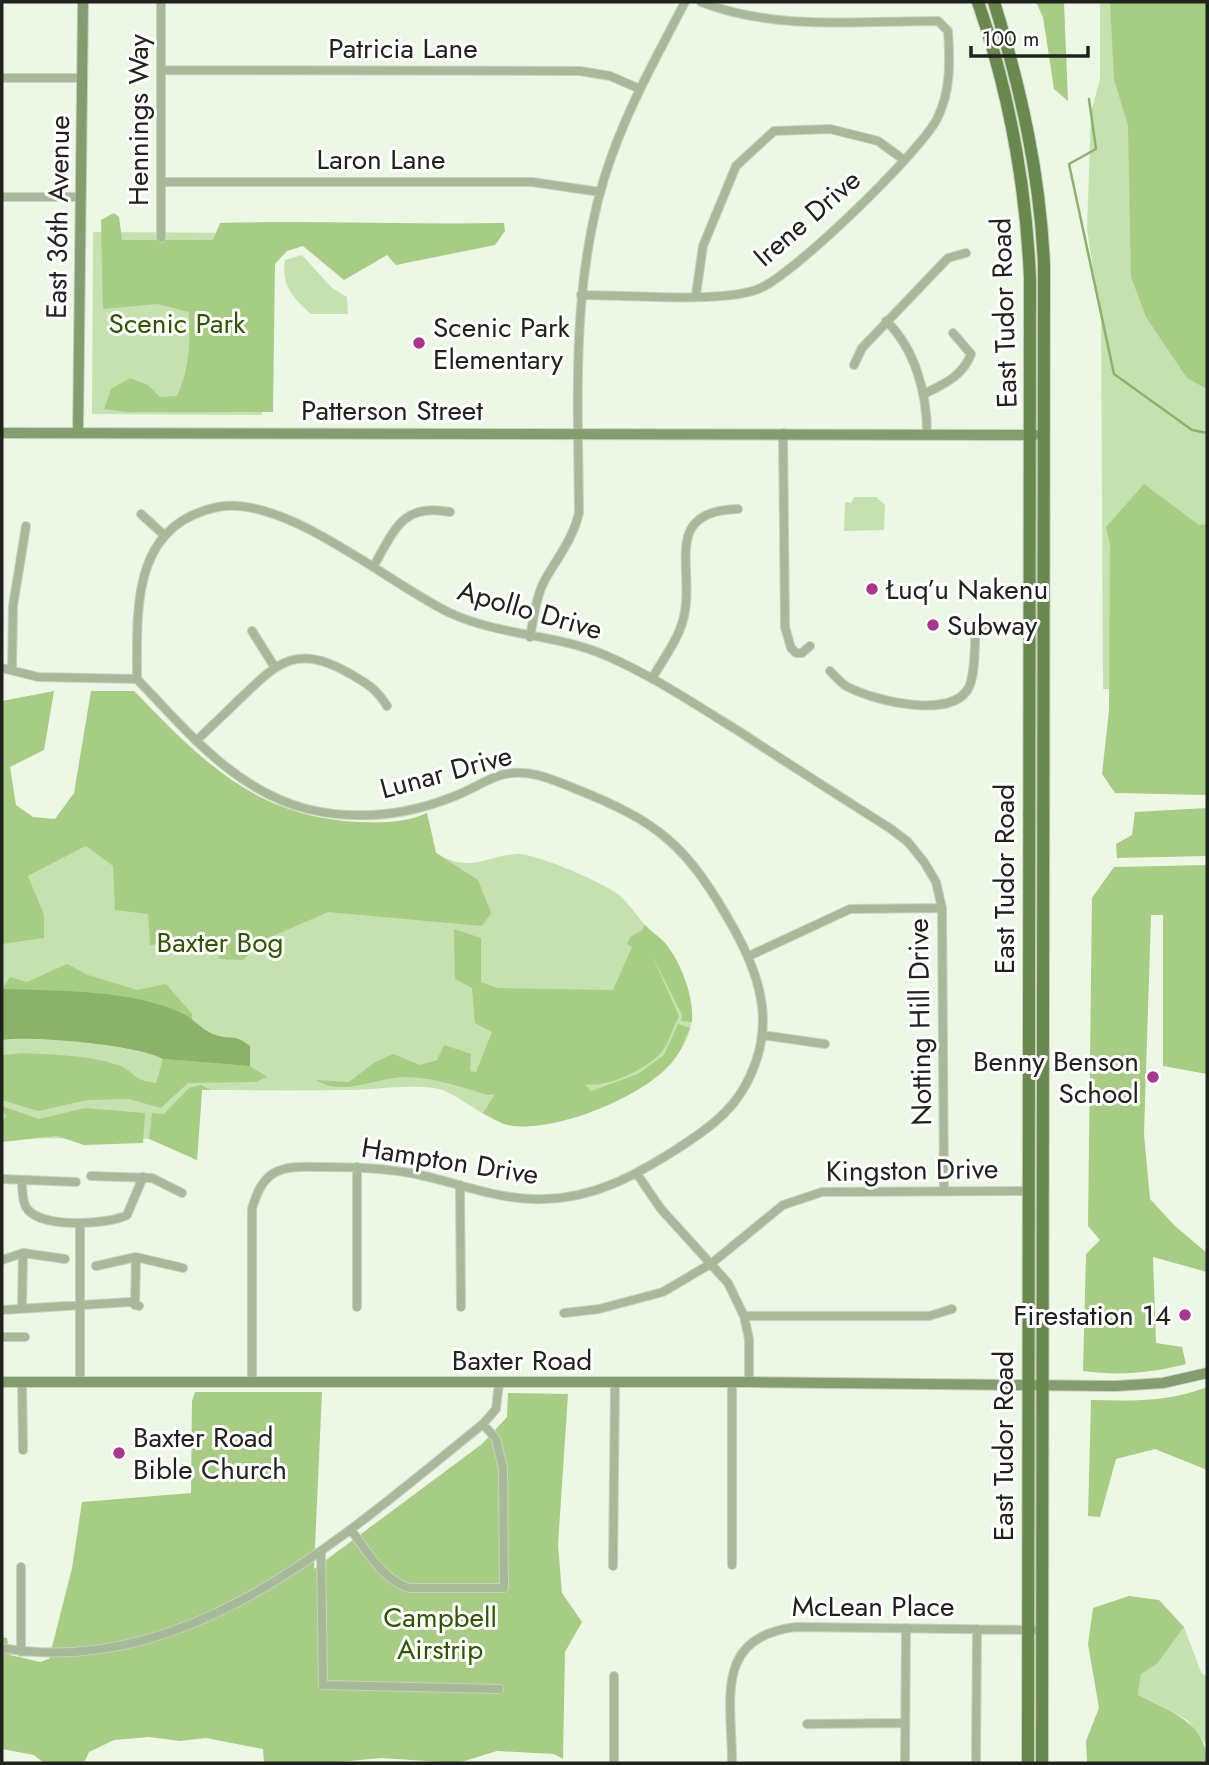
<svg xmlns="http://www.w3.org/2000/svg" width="1209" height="1765" font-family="Jost,sans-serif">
  <rect width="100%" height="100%" fill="#edf7e5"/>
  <!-- green -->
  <path fill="#c6e1b0" d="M 1100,2 L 1207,2 L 1207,690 L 1103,689 L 1101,321 L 1087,229 L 1091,112 L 1100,79 Z
    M 93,232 L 263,233 L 262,415 L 92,414 Z
    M 302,255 L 332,288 L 347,297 L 348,314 L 311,314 C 293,298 281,285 285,260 Z
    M 854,497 L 876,497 L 885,505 L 884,530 L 844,531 L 845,502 L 851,503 Z
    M 91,691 L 134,691 C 202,761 255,817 359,822 C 382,823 406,823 427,813 L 436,853 C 472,874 483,856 517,854 C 535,853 605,883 619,895 C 630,904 637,917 647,927 C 651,933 658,936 663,941 C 678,958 692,991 692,1014 C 692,1082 581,1122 525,1126 C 489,1129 462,1092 434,1088 C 405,1084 375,1090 345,1090 C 297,1091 250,1090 202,1090 L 197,1160 L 152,1139 L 2,1138 L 2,756 L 11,879 L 30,882 L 28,876 L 82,848 Z
    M 1184,1627 L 1201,1672 L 1207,1677 L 1207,1745 L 1187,1720 L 1138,1695 L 1141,1674 L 1157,1664 Z"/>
  <!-- forest -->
  <path fill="#a6cd83" d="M 1036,2 L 1064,2 L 1068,101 L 1054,89 L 1043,17 Z
    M 1110,2 L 1207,2 L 1207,389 L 1187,378 L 1146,317 L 1131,277 L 1128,126 L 1114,79 Z
    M 114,213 L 119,217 L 122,240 L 213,240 L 220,223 C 315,220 409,225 504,223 L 505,231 L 495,245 L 396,265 L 387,255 L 344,280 L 303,246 L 287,251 L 275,264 L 273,412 L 127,412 L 104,409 L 111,389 L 130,378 L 148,385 L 160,397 L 177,396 C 190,368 190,343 189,312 L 158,304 L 103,309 L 101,220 Z
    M 1144,484 L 1199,525 L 1207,524 L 1207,795 L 1115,793 L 1102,774 L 1109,711 L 1110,544 L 1106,527 Z
    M 54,691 L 44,750 L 10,767 L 16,805 L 33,817 L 55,819 L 74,793 L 91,691 L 134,691 C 202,761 255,817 359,822 C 382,823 406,823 427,813 L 436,853 L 478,880 L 491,913 L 482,926 L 328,912 L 264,940 L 243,960 L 218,959 L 220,954 L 202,940 L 150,945 L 148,914 L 115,910 L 113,866 L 86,846 L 28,876 L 44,915 L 44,938 L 2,944 L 2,701 Z
    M 1207,808 L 1207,856 L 1117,858 L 1116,844 L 1132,835 L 1135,812 Z
    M 1207,865 L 1207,1074 L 1163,1066 L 1163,915 L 1151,915 L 1144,1134 L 1150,1199 L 1175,1226 L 1207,1253 L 1207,1272 L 1153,1257 L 1156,1343 L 1182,1347 L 1186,1364 C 1151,1373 1119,1376 1083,1371 L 1086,1254 L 1100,1240 L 1088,1226 L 1092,898 L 1114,867 Z
    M 645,925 C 650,931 656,934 662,940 C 680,958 694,996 692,1022 L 681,1021 L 682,1015 L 651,953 L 679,1016 C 673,1027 668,1046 659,1055 C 642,1071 606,1088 585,1084 L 591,1091 L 638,1074 L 664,1055 L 678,1024 L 690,1028 C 685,1038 681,1052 673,1061 C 644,1097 559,1131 513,1126 C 503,1125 492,1118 483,1113 L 495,1094 L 488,1095 C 461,1087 436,1078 407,1077 C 379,1076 342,1098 316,1080 L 349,1082 L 375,1062 L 393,1054 L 420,1065 L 437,1060 L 444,1045 L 471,1054 L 470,1071 L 476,1072 L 492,1032 L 475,1023 L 472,988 L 455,979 L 454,929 L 481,938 L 481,982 L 497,988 L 613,990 L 632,947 L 627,944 L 630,937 L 641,931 Z
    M 67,964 L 88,975 L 137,990 L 166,984 L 192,1014 L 192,1020 L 184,1014 L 2,989 L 10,977 L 27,982 Z
    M 24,1053 C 55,1055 88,1055 118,1065 C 136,1071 129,1080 156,1083 L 163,1059 L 250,1066 L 267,1077 L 256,1082 L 188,1083 L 161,1108 L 129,1099 L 87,1100 L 38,1111 L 2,1100 L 2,1055 Z
    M 201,1085 L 211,1090 L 202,1090 L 197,1160 L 149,1139 L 152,1113 L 164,1114 L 189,1088 Z
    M 2,1106 L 39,1119 L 85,1108 L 145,1113 L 143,1143 L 84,1145 L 57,1136 L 2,1142 L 2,1120 L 7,1116 L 2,1111 Z
    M 1207,1387 L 1207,1470 L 1155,1449 L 1116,1459 L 1100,1517 L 1088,1516 L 1091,1400 C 1131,1401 1170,1402 1207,1387 Z
    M 195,1392 L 322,1392 L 314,1569 L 482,1444 L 507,1417 L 508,1393 L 568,1394 L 558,1545 L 562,1593 L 582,1622 L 565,1652 L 563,1759 L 554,1754 L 497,1751 L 458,1763 L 381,1758 L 329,1763 L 264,1763 L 263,1749 L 206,1738 L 180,1741 L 149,1737 L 114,1740 L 89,1752 L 84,1763 L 44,1763 L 34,1755 L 2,1749 L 2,1637 L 7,1638 L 10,1655 L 40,1662 L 49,1659 L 72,1568 L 82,1502 L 191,1493 L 192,1401 Z
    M 1129,1596 L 1159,1600 L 1184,1627 L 1157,1664 L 1141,1674 L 1138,1695 C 1169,1712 1207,1721 1207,1763 L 1087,1763 L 1086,1741 L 1099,1708 L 1088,1644 L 1093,1608 Z"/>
  <!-- water -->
  <path fill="#8cb26a" d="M 2,989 C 60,991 130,989 184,1014 C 195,1020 204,1032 216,1035 C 232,1041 232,1032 250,1046 L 250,1066 L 163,1059 C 141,1045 28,1035 2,1040 Z"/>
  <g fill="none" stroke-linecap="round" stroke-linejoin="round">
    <!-- stream -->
    <path stroke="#8cb26a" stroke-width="2.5" d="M 1089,99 L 1096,149 L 1069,164 L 1114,374 L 1192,430 L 1207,433"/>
    <defs>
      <path id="street" d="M 161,2 L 161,238
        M 162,70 L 580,71 L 610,76 L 640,89
        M 2,78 L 83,78
        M 161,182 L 532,182 L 600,192
        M 2,197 L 81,197
        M 581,295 C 627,295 716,303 756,290 C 790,279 920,152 937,119 C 951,91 950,61 948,31 L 938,21 C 860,21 775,31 701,2
        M 696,295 L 703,246 L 736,166 L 774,131 L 830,129 L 878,141 L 904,160
        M 886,321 C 915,348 927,394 927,433
        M 854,365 L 862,348 L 948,258 L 966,253
        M 924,394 C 944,384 963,376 971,354 L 953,333
        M 783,433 L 785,627 L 791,648 L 796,653 L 802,653 L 810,646
        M 141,514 L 164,535
        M 373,567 C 395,530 401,503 450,512
        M 252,631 L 274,666
        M 530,637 C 534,617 536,595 546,578 C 559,555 573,539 579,513 C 578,394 570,269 612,155 C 631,102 659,52 685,2
        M 2,668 L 38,677 L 137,679 C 187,731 234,790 307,809 C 357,821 408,815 455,796 C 471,790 485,780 501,775 C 525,768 549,778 571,787 C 660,822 687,845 734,929 C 763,981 776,1030 745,1086 C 730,1114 703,1132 677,1149 C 636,1175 595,1198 544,1199 C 497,1201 455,1181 410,1173 C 381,1168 352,1167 324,1167 C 307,1167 289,1165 274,1173 C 261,1181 256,1195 252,1209 L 252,1382
        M 12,670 L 13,606 L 26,526
        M 830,671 C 835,676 840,682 846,686 C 871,700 953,721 969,687 C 976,672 974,645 976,627 L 1031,626
        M 653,677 C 663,659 678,640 683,620 C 697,571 659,511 738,509
        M 137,679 C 137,610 131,524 218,507 C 285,494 389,584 450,613 C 500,636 557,634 607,656 C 655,677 696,705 740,732 C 790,765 841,797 891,829 L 908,842 L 924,862 L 936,882 L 942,908 L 944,1189
        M 196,741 C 212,726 227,711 243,696 C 279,661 297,645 347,672 C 366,683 375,687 387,706
        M 749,956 L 850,909 L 942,908
        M 762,1035 L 825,1044
        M 637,1174 L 661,1209 L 728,1283 L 744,1316 L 749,1339 L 749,1382
        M 91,1176 L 152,1178 L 182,1193
        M 2,1179 L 76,1182
        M 22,1180 C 22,1188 22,1200 26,1207 C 38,1229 108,1225 127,1215 L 143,1177
        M 460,1185 L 461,1307
        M 2,1260 L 23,1253 L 65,1259
        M 96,1266 L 136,1257 L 183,1268
        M 135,1305 L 136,1257
        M 22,1307 L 23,1253
        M 357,1307 L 357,1167
        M 2,1310 L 130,1302 L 139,1306
        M 564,1313 L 599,1309 L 663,1292 L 712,1263 L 783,1205 L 822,1192 L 1031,1191
        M 744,1316 L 929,1316 L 952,1309
        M 2,1337 L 25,1337
        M 22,1382 L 23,1450
        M 80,1382 L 80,1223
        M 351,1530 C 368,1552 382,1579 409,1588 L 504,1588 L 503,1468 L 496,1439 L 483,1424
        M 321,1553 L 323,1685 L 499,1689
        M 732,1565 L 732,1383
        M 613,1566 L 615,1383
        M 2,1648 C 189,1681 348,1532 483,1424 L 496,1409 L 499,1383
        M 21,1652 L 21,1567
        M 807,1724 L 904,1723
        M 614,1763 L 614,1676
        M 732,1763 C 732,1700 713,1637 796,1627 L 1042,1630
        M 905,1763 L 906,1628
        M 976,1763 L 977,1629"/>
      <path id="secondary" d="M 2,433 L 1035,435
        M 78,433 L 83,2
        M 2,1382 L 749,1382 L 1116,1386 L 1163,1383 L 1207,1373"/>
      <path id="primary" d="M 978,2 C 1009,92 1026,184 1030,279 L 1028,1763
        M 994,2 C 1021,89 1040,174 1044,265 L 1042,1763"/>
    </defs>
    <!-- street casing -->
    <use href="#street" stroke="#c8d1c1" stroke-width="10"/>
    <!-- secondary casing -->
    <use href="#secondary" stroke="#c8d1c1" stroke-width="12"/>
    <!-- primary casing -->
    <use href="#primary" stroke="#c8d1c1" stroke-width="14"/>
    <!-- street -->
    <use href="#street" stroke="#a8b99a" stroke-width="8"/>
    <!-- secondary -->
    <use href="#secondary" stroke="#839d6e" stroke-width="10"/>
    <!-- primary -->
    <use href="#primary" stroke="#69884d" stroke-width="12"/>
  </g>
  <!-- markers -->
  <g fill="#ac358b" stroke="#fff" stroke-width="2.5">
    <circle cx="419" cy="343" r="7"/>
    <circle cx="872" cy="589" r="7"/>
    <circle cx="933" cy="625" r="7"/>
    <circle cx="1153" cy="1077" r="7"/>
    <circle cx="1185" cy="1315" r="7"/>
    <circle cx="119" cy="1453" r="7"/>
  </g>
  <g text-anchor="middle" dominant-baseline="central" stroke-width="6" stroke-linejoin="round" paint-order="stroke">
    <!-- street labels -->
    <g font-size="28" fill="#20231d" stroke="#fff">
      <text x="403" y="48">Patricia Lane</text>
      <text transform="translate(138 120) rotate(-90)">Hennings Way</text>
      <text x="381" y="159">Laron Lane</text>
      <text transform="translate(58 217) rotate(-89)">East 36th Avenue</text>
      <text transform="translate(807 218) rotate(-41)">Irene Drive</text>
      <text transform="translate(1004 313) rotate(-92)">East Tudor Road</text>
      <text x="392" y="410">Patterson Street</text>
      <text transform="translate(530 610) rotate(16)">Apollo Drive</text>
      <text transform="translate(446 772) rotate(-15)">Lunar Drive</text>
      <text transform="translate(1004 879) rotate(-90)">East Tudor Road</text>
      <text transform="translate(920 1022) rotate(-91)">Notting Hill Drive</text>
      <text transform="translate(450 1161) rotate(9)">Hampton Drive</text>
      <text transform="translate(912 1170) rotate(-1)">Kingston Drive</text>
      <text x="522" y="1360">Baxter Road</text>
      <text transform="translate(1003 1446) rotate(-90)">East Tudor Road</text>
      <text x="873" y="1606">McLean Place</text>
    </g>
    <!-- park labels -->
    <g font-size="28" fill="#325401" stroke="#fff">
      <text x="177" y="323">Scenic Park</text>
      <text x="220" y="942">Baxter Bog</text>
      <text x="440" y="1617">Campbell<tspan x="440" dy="32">Airstrip</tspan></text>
    </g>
    <!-- poi labels -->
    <g font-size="28" fill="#20231d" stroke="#fff" text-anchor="start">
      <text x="433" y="327">Scenic Park<tspan x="433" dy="32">Elementary</tspan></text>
      <text x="886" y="589">Łuq’u Nakenu</text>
      <text x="947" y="625">Subway</text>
      <text x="1139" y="1061" text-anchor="end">Benny Benson<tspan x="1139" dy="32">School</tspan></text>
      <text x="1171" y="1315" text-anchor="end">Firestation 14</text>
      <text x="133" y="1437">Baxter Road<tspan x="133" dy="32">Bible Church</tspan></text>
    </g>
  </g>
  <!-- border -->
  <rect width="1209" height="1765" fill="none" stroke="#20231d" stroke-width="7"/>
  <!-- scale -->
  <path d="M971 46v10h117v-10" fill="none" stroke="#20231d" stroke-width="3.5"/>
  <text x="982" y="46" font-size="21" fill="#20231d" stroke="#ffffff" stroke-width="5" paint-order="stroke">100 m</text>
</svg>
